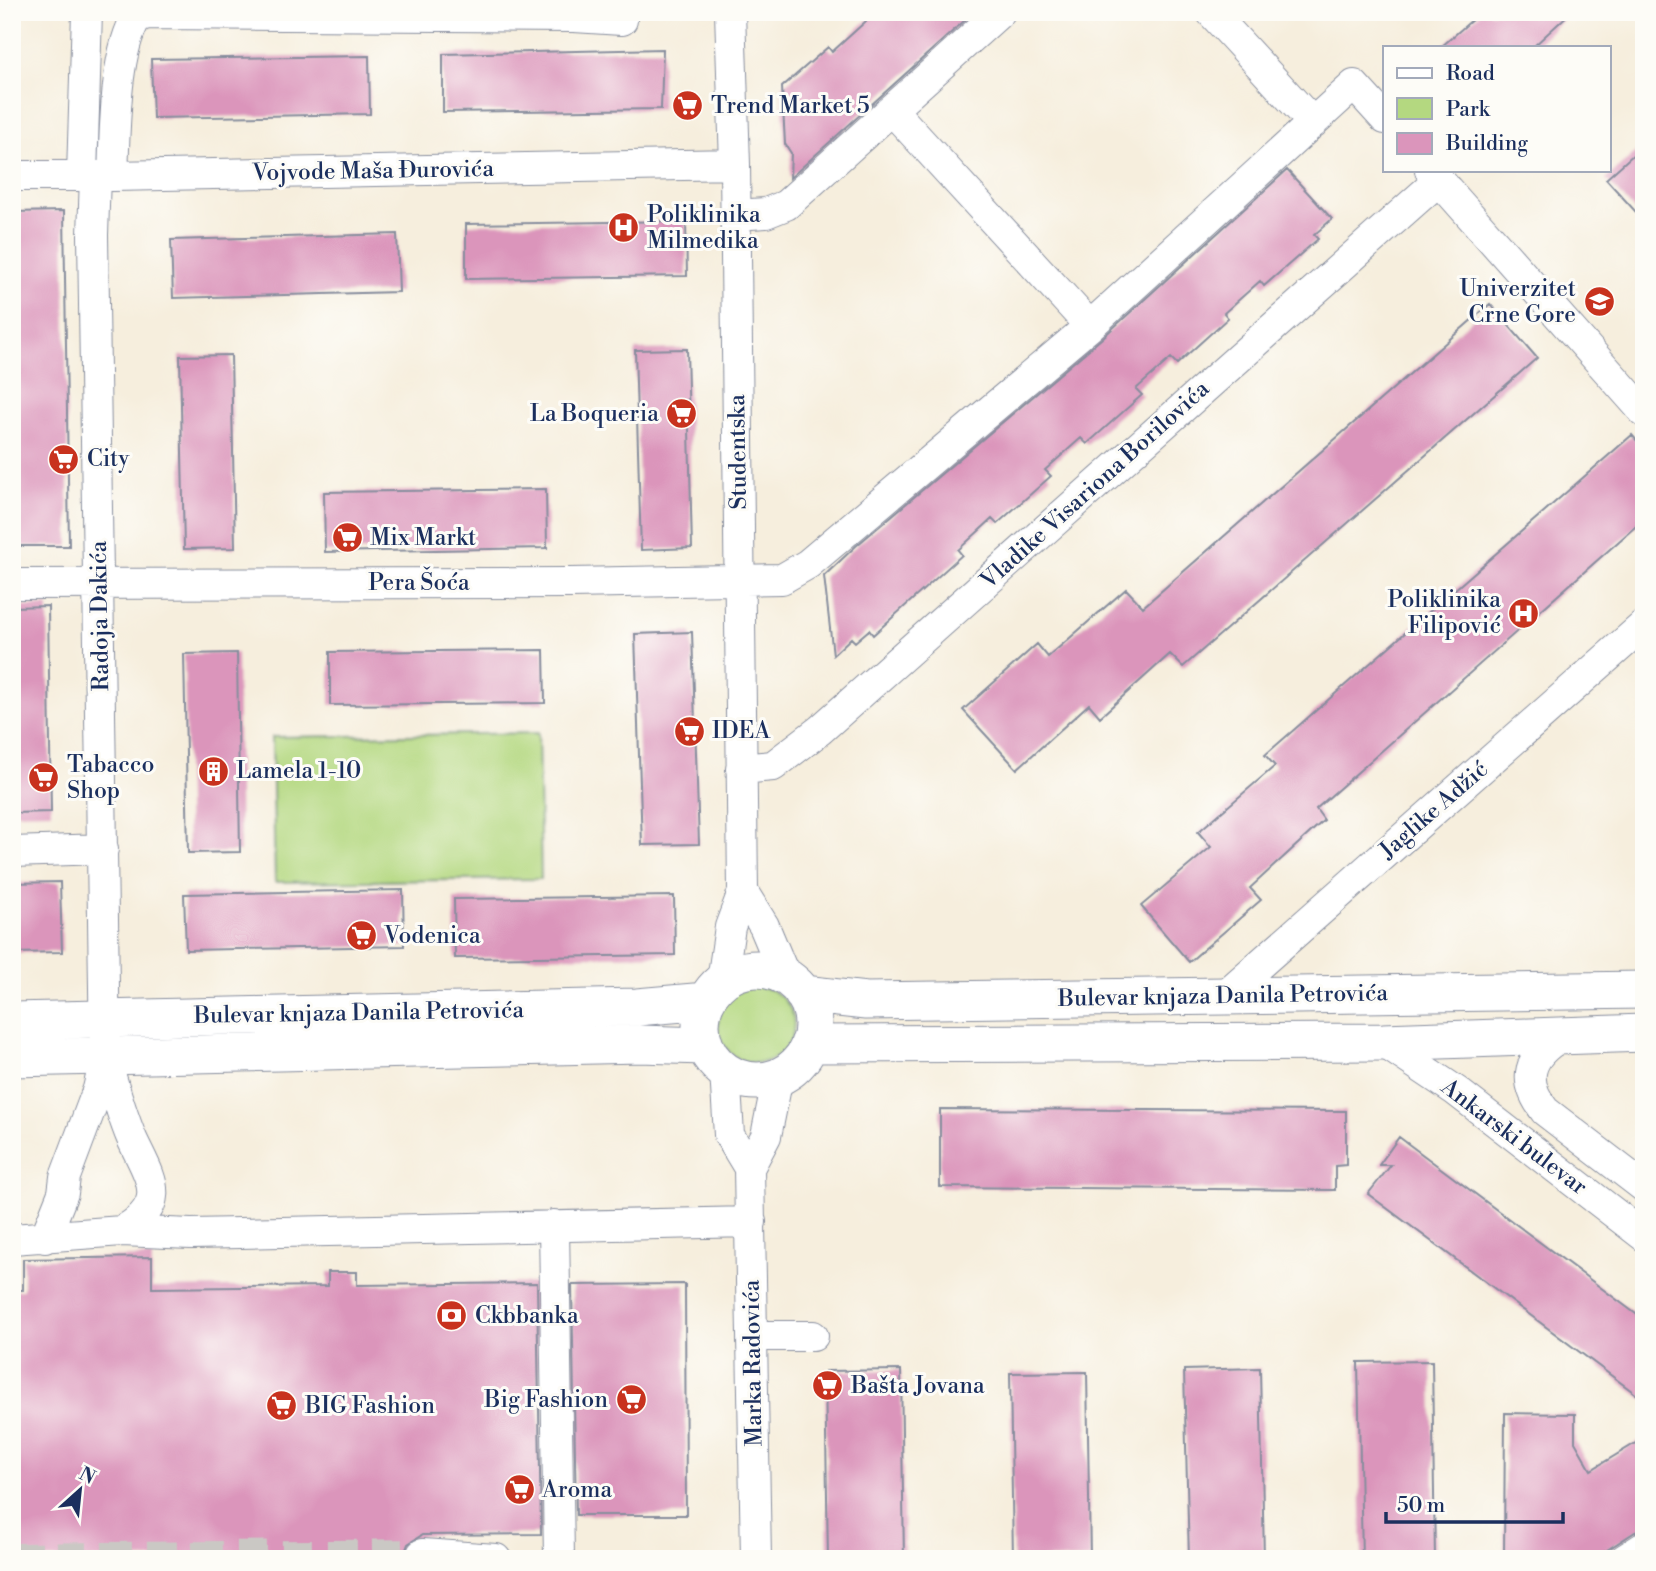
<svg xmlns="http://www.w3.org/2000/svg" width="1656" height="1571" font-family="'Libre Bodoni',serif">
  <rect width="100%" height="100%" fill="#fdfcf7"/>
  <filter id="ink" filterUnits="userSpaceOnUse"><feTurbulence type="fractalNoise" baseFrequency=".0143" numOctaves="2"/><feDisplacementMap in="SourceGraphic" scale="14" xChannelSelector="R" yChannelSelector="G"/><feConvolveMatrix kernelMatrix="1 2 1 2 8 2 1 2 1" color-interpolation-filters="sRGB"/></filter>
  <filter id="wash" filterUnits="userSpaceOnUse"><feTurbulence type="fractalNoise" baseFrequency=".00686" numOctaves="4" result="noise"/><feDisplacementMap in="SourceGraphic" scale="28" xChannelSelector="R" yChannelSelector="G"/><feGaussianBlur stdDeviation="1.57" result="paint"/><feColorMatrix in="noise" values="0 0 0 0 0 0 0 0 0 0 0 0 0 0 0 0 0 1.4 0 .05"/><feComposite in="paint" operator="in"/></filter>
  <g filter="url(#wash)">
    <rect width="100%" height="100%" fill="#f6eedd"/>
    <!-- green -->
    <path fill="#b4d880" stroke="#68846f" stroke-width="2" d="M 538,733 L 541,879 L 275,882 L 272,737 Z
      M718 1025a38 38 0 1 1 76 0a38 38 0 1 1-76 0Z"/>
    <g id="blocks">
      <!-- building -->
      <path fill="#db95bb" d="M 876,12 L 974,12 L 790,178 L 791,153 L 785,144 L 782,87 L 828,47 L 832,52 Z
        M 1481,12 L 1571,12 L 1533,47 L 1441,47 Z
        M 663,49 L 661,109 L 443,112 L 443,54 Z
        M 369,56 L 370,114 L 153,118 L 151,59 Z
        M 1644,145 L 1644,221 L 1606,179 Z
        M 1287,170 L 1332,219 L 1314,235 L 1318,239 L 1264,286 L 1260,281 L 1224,313 L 1228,318 L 1177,364 L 1171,358 L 1136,389 L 1142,395 L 1087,444 L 1081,438 L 1045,470 L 1051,476 L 997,524 L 992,519 L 958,550 L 962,555 L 873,635 L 869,630 L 855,642 L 851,638 L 833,655 L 824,576 L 856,546 L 1101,339 Z
        M 64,211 L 69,546 L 12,546 L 12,212 Z
        M 686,221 L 687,276 L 466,279 L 466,224 Z
        M 397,234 L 399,292 L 173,298 L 171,240 Z
        M 1490,304 L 1537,358 L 1183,667 L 1170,654 L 1100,717 L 1089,704 L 1017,769 L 963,710 L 1037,644 L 1048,657 L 1126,589 L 1143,607 Z
        M 687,349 L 692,548 L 641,550 L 635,350 Z
        M 231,355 L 235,548 L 184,549 L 180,356 Z
        M 1632,435 L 1644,449 L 1644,519 L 1316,809 L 1324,820 L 1250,888 L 1261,900 L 1189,962 L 1141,906 L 1211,847 L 1198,832 L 1275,766 L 1265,755 Z
        M 546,489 L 547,548 L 325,552 L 324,492 Z
        M 48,606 L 51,812 L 12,813 L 12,607 Z
        M 692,632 L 699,844 L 642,845 L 635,634 Z
        M 544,650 L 545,703 L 330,705 L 330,652 Z
        M 237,653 L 240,852 L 188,853 L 184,654 Z
        M 60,882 L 62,952 L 12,953 L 12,883 Z
        M 403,890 L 404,946 L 186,950 L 184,894 Z
        M 674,896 L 675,955 L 455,958 L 454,899 Z
        M 940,1109 L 1346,1111 L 1346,1165 L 1335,1166 L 1335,1190 L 940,1187 Z
        M 1399,1137 L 1644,1320 L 1644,1400 L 1368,1194 L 1391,1165 L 1379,1165 Z
        M 152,1257 L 152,1288 L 328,1286 L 328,1272 L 357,1272 L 357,1285 L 537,1283 L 541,1534 L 422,1535 L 408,1544 L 405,1552 L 406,1559 L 12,1559 L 12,1290 L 23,1290 L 23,1259 Z
        M 685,1284 L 686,1515 L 576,1515 L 572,1285 Z
        M 1432,1361 L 1435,1559 L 1362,1559 L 1358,1362 Z
        M 1260,1368 L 1264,1559 L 1189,1559 L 1184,1370 Z
        M 901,1370 L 904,1559 L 828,1559 L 825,1371 Z
        M 1087,1372 L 1090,1559 L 1013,1559 L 1010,1373 Z
        M 1505,1413 L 1575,1414 L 1575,1442 L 1591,1470 L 1644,1438 L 1644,1530 L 1635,1532 L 1593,1559 L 1504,1559 Z"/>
    </g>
  </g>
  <g filter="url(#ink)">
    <use href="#blocks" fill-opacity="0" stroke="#888e9e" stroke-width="2"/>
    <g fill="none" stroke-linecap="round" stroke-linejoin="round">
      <!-- minor-tunnel -->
      <path stroke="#cac8c4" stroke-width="30" stroke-dasharray="30 15" stroke-linecap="butt" d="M 12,1558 L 422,1554"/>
      <defs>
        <path id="minor" d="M 1211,12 L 1313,123
          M 892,110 L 1090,326
          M 1430,170 L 1644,412
          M 82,175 L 87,12
          M 12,176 L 113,176 L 735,164
          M 95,176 L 93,235 L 105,1056 C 113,1084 121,1113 132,1139 C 150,1178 171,1203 122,1231
          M 113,176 C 115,134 114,52 137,17 L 148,14 L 574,17 L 622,20
          M 735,215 L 766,213 L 786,205 L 1000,12
          M 12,584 L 570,583 L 782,579 L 808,564 L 1090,326 L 1354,85 L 1385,119
          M 741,769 L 773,766 L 820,730 L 1439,180
          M 12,852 L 103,849
          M 743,892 L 764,926 L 785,976
          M 722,981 L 730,927 L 743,892 L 735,164 L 730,12
          M 1225,995 L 1644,625
          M 1560,1037 C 1528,1057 1521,1080 1545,1111 L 1644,1187
          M 1383,1042 L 1456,1091 L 1644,1236
          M 725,1071 L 729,1135 L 749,1168 L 756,1559
          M 749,1168 L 766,1136 L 778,1077
          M 554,1225 L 559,1559
          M 45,1238 L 63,1193 L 65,1177 L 98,1089 L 105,1060
          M 12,1239 L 122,1231 L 191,1234 L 751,1222
          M 752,1336 L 813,1336
          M 422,1554 L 496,1559
          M 1625,1559 L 1644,1547"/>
        <path id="major" d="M701 1025a56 56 0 1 1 112 0a56 56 0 1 1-112 0Z
          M 803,994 L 866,1001 L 1644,990
          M 12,1021 L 637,1007 L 706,1001
          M 809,1044 L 1383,1042 L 1644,1033
          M 12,1058 L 640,1044 L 704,1046"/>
      </defs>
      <!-- minor casing -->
      <use href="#minor" stroke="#888e9e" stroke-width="32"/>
      <!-- major casing -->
      <use href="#major" stroke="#888e9e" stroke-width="39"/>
      <!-- minor -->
      <use href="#minor" stroke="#fff" stroke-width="30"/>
      <!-- major -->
      <use href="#major" stroke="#fff" stroke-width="37"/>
    </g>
  </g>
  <!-- icons -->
  <defs>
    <symbol id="supermarket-disc" viewBox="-11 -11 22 22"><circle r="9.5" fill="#c8321e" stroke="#fdfcf7"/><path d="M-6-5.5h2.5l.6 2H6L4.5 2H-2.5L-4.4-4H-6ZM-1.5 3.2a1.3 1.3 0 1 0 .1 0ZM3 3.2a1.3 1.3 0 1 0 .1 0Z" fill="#fff"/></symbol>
    <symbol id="hospital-disc" viewBox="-11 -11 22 22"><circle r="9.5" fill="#c8321e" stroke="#fdfcf7"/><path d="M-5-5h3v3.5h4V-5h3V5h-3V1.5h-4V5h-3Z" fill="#fff"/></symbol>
    <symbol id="university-disc" viewBox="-11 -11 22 22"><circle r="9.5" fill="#c8321e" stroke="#fdfcf7"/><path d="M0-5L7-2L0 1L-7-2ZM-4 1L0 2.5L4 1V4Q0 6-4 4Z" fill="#fff"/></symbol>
    <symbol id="building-disc" viewBox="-11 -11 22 22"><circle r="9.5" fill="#c8321e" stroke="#fdfcf7"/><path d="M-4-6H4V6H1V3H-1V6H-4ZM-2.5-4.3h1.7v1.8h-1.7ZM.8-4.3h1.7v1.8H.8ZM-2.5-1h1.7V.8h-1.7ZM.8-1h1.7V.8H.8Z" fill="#fff"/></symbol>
    <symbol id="bank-disc" viewBox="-11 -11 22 22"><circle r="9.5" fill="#c8321e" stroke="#fdfcf7"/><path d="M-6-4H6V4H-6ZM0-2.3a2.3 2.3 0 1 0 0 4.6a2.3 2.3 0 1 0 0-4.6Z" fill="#fff"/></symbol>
  </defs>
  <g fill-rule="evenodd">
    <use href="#supermarket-disc" x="670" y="88" width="35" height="35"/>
    <use href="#hospital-disc" x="606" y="210" width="35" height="35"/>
    <use href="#university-disc" x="1582" y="284" width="35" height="35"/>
    <use href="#supermarket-disc" x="664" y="396" width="35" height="35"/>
    <use href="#supermarket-disc" x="46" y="442" width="35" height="35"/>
    <use href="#supermarket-disc" x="330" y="520" width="35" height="35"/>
    <use href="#hospital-disc" x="1506" y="596" width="35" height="35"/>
    <use href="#supermarket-disc" x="672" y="714" width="35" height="35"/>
    <use href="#building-disc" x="196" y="754" width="35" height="35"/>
    <use href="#supermarket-disc" x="26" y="760" width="35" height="35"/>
    <use href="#supermarket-disc" x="344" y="918" width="35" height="35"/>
    <use href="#bank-disc" x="434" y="1298" width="35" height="35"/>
    <use href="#supermarket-disc" x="810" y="1368" width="35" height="35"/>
    <use href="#supermarket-disc" x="614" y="1382" width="35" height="35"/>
    <use href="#supermarket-disc" x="264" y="1388" width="35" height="35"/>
    <use href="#supermarket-disc" x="502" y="1472" width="35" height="35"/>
  </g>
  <g text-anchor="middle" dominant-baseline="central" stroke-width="6" stroke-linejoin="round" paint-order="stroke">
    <!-- poi labels -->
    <g font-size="23" fill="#1b2f5e" stroke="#fdfcf7" text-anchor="start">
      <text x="711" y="106">Trend Market 5</text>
      <text x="647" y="215">Poliklinika<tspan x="647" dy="26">Milmedika</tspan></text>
      <text x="1576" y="289" text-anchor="end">Univerzitet<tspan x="1576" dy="26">Crne Gore</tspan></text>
      <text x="659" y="414" text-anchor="end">La Boqueria</text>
      <text x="87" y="459">City</text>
      <text x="370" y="538">Mix Markt</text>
      <text x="1501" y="600" text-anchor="end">Poliklinika<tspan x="1501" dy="26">Filipović</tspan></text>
      <text x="712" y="731">IDEA</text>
      <text x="67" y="765">Tabacco<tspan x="67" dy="26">Shop</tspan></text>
      <text x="236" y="771">Lamela 1-10</text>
      <text x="384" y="936">Vodenica</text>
      <text x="475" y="1316">Ckbbanka</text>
      <text x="851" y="1386">Bašta Jovana</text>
      <text x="608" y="1400" text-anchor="end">Big Fashion</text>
      <text x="305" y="1406">BIG Fashion</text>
      <text x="542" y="1490">Aroma</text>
    </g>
    <!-- street labels -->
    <g font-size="23" fill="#1b2f5e" stroke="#fdfcf7">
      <text transform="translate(373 171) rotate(-1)">Vojvode Maša Đurovića</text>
      <text transform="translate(738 452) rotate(-91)">Studentska</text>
      <text transform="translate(1095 485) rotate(-42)">Vladike Visariona Borilovića</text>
      <text x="419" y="583">Pera Šoća</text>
      <text transform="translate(100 616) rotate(-91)">Radoja Dakića</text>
      <text transform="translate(1434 810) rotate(-41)">Jaglike Adžić</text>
      <text transform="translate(1223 996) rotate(-1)">Bulevar knjaza Danila Petrovića</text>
      <text transform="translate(359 1013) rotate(-1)">Bulevar knjaza Danila Petrovića</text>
      <text transform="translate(1514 1137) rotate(37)">Ankarski bulevar</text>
      <text transform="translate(753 1363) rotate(-91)">Marka Radovića</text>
    </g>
  </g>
  <!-- margin -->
  <rect width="1656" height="1571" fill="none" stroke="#fdfcf7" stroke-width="42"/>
  <!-- legend -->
  <rect x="1383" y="46" width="228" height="126" fill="#fdfcf7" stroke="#a3aaba" stroke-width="2"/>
  <rect x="1397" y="68" width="35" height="10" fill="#ffffff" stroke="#a3aaba" stroke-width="2"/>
  <text x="1446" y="80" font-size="21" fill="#1b2f5e">Road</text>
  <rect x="1397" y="98" width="35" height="21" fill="#b4d880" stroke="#a3aaba" stroke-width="2"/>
  <text x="1446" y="116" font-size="21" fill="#1b2f5e">Park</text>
  <rect x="1397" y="133" width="35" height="21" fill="#db95bb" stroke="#a3aaba" stroke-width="2"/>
  <text x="1446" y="150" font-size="21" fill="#1b2f5e">Building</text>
  <!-- north arrow -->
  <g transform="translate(80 1490) rotate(27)" stroke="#fdfcf7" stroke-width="5" paint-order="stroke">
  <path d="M0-5L12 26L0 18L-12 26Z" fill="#1b2f5e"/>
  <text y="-10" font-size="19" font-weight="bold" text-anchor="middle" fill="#1b2f5e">N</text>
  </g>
  <!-- scale -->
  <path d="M1386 1512v10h177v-10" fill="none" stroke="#1b2f5e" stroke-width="3.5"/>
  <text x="1397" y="1512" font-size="21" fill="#1b2f5e" stroke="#fdfcf7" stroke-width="5" paint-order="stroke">50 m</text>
</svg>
